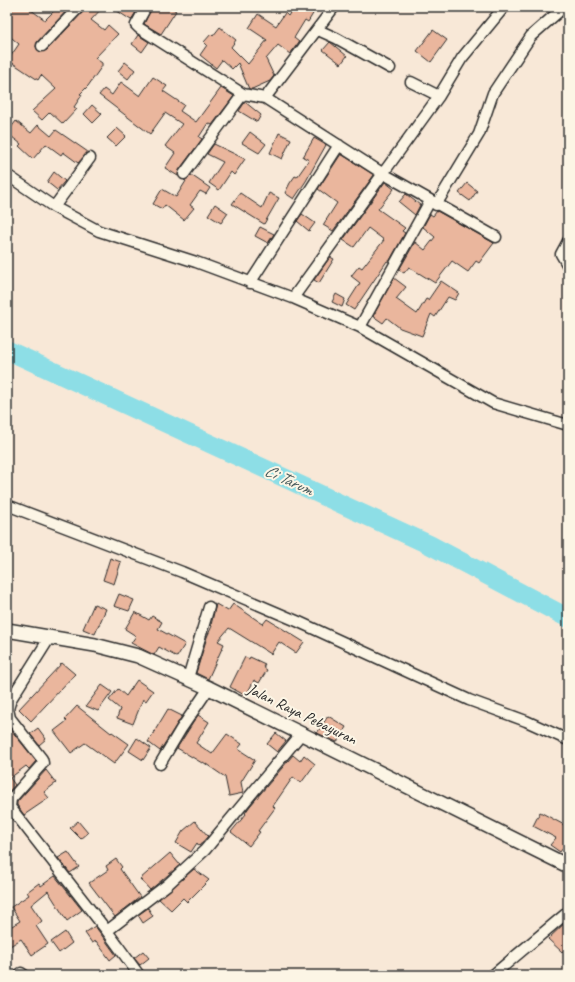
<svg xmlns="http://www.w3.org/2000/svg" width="575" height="982" font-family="Caveat,sans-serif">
  <rect width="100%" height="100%" fill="#f8e8d7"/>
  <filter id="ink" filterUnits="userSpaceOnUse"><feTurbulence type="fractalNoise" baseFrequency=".025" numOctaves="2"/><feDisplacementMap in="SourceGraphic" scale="8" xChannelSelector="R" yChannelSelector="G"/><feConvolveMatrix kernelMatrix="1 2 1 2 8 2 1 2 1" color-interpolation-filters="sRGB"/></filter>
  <g filter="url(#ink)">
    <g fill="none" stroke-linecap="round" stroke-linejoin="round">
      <!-- river -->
      <path stroke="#8ddee6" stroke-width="19" d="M 7,350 L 430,545 L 568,618"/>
    </g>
    <!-- building -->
    <path fill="#eab69d" stroke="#2b2b2b" d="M 9,7 L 27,7 L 45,20 L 58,7 L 70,7 L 37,42 L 36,47 L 40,52 L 47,50 L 84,11 L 85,7 L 103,7 L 91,20 L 104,30 L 108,25 L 118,34 L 95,58 L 102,63 L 102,66 L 88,86 L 80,94 L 82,95 L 74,107 L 77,109 L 63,124 L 50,112 L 42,120 L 32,111 L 56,89 L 41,75 L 38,80 L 8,60 L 19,44 L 7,34 L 7,10 Z
      M 111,7 L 139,7 L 131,20 Z
      M 152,7 L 170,7 L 176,11 L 161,34 L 144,24 Z
      M 294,7 L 317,7 L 308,22 L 305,20 L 294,38 L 299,42 L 290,54 L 278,45 L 266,59 L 274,76 L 270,81 L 252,89 L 249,89 L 238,63 L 232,69 L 222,60 L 216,68 L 200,55 L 207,45 L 204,42 L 211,34 L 213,36 L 220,27 L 236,40 L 231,47 L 248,64 L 267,40 L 249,28 L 258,14 L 276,26 L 285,13 L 288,16 Z
      M 433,30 L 447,40 L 431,62 L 417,51 Z
      M 138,35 L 149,42 L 142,52 L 132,44 Z
      M 330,42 L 347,56 L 341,64 L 323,50 Z
      M 125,62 L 135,70 L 128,79 L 118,71 Z
      M 153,77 L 167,86 L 163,91 L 184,105 L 180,111 L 196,122 L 221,88 L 234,96 L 212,125 L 208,123 L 199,137 L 202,139 L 179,170 L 178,176 L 165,168 L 175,153 L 165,146 L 182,124 L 165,113 L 150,134 L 99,95 L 104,89 L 112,95 L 121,82 L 140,96 Z
      M 245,102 L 261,115 L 257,122 L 239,111 Z
      M 92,105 L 102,114 L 93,123 L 84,114 Z
      M 16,121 L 31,133 L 38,125 L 51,136 L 56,130 L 88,152 L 78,163 L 63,152 L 61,155 L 46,144 L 33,159 L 19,146 L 21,144 L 7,133 Z
      M 117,128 L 126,136 L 116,146 L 107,138 Z
      M 250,132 L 266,144 L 259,153 L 242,143 Z
      M 279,133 L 291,139 L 282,159 L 270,153 Z
      M 314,138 L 326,145 L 306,181 L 294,199 L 285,193 L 290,183 L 295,176 L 297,177 L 309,160 L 303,157 Z
      M 214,144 L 245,159 L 234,175 L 231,172 L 219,190 L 209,183 L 223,162 L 207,154 Z
      M 341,154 L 374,175 L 333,231 L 323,225 L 337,203 L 318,189 Z
      M 54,172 L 65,181 L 57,190 L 47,182 Z
      M 191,175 L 210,188 L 206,194 L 200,191 L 190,205 L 194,208 L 184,220 L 165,205 L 162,209 L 153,204 L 162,189 L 176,197 L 186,181 L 184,180 Z
      M 385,182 L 394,189 L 378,209 L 405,228 L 402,231 L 405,233 L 389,262 L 387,261 L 354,310 L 346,305 L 360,283 L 351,276 L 359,266 L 362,268 L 384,240 L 368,228 L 354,247 L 343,240 Z
      M 467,183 L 477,191 L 470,201 L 459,193 Z
      M 240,193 L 262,208 L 269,193 L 279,198 L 264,224 L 232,204 Z
      M 406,194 L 420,205 L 415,215 L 399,202 Z
      M 215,204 L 228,213 L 221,223 L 208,215 Z
      M 437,211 L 494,243 L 479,263 L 476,261 L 468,272 L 452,261 L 435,283 L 409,267 L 404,273 L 399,270 L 415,242 L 425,250 L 435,237 L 423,227 L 430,214 L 433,216 Z
      M 302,214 L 315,223 L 309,231 L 297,221 Z
      M 260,227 L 274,234 L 268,243 L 255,236 Z
      M 330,257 L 334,259 L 319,283 L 314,280 Z
      M 394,278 L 406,287 L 396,299 L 417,314 L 426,299 L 428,300 L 441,281 L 459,293 L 455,300 L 448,297 L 435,317 L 431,314 L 422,336 L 400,328 L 387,318 L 383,323 L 373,316 Z
      M 336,294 L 345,299 L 342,307 L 332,302 Z
      M 110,558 L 121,562 L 114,584 L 103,580 Z
      M 119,594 L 134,600 L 129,611 L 114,606 Z
      M 94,604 L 106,609 L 95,634 L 83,629 Z
      M 216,604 L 228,611 L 233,604 L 263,624 L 267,619 L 304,642 L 296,653 L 279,642 L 271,654 L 229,628 L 218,641 L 224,644 L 208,679 L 196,673 L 207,637 L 212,626 L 211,625 Z
      M 135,612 L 149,620 L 152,616 L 162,622 L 158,629 L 185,644 L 177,657 L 159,647 L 154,655 L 131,643 L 136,636 L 125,629 Z
      M 245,657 L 249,659 L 250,657 L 265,664 L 263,667 L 267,670 L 259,683 L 254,680 L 246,696 L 230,687 Z
      M 62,663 L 75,674 L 31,721 L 19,709 Z
      M 137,680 L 153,691 L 146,701 L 143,699 L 133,724 L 117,718 L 120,709 L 109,700 L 118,689 L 126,696 Z
      M 102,685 L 112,692 L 98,711 L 86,706 Z
      M 77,706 L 111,733 L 112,732 L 129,744 L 114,764 L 85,743 L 71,753 L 54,731 L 67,721 L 65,719 Z
      M 168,709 L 182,716 L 160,751 L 148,742 Z
      M 198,715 L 209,722 L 196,743 L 212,754 L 227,734 L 242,744 L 238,749 L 255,760 L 241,782 L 243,793 L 229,796 L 225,777 L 203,762 L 202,763 L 177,748 Z
      M 328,716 L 346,727 L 337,742 L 317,733 Z
      M 7,725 L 36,761 L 29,769 L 26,766 L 10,778 L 15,785 L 7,794 Z
      M 38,728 L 46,739 L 39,745 L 30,734 Z
      M 276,733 L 286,741 L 277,752 L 267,744 Z
      M 137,738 L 151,748 L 143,760 L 129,751 Z
      M 293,755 L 300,761 L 304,755 L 315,764 L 301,783 L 293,777 L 273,806 L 275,808 L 258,831 L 260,832 L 249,846 L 231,832 L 246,814 L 245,813 L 250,806 Z
      M 46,770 L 56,783 L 44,792 L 49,798 L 24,815 L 17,805 L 17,802 Z
      M 540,812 L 568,827 L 568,841 L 560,852 L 550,845 L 556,838 L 533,826 Z
      M 78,821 L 88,833 L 81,839 L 70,828 Z
      M 195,821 L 208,836 L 199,846 L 197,843 L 191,852 L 176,843 L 183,831 Z
      M 68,852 L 79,867 L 70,873 L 58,858 Z
      M 170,853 L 180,865 L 150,890 L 140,879 Z
      M 116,859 L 122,867 L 120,869 L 140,897 L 115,917 L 89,883 L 108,870 L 106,866 Z
      M 194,869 L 209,880 L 187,902 L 183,898 L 171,910 L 159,899 Z
      M 55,876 L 82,910 L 67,921 L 48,891 L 31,905 L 42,921 L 36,926 L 48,944 L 32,955 L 21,939 L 7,948 L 7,929 L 20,921 L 11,907 L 29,895 L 27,892 L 39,883 L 41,886 Z
      M 148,908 L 153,916 L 143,923 L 138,915 Z
      M 568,920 L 568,947 L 562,952 L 548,939 Z
      M 95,926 L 116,955 L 110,960 L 96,941 L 92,943 L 85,933 Z
      M 65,932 L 72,943 L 59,953 L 51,942 Z
      M 143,951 L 149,958 L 140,965 L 134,958 Z"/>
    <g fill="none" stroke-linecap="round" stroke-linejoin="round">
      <defs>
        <path id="minor" d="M 146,7 L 136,25 L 139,28 L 243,94 L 265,98 L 382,173 L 496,237
          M 318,30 L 336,38 L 390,68
          M 42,46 L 79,7
          M 411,82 L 439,96
          M 265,98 L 334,7
          M 184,174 L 243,94
          M 7,175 L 54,207 L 99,231 L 196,262 L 293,298 L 360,327 L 493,403 L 568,425
          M 436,205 L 479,134 L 493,93 L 531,36 L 564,7
          M 54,207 L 90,158
          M 568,241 L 561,254 L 568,266
          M 250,283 L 339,145
          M 293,298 L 439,96 L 462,58 L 504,7
          M 360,327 L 430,201
          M 7,505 L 182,572 L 299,622 L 469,700 L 526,721 L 568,740
          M 50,637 L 11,699 L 8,709 L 10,718 L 42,759 L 43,763 L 11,799 L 10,807 L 107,931 L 139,975
          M 188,678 L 209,607
          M 160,764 L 181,729 L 209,688
          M 107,931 L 167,885 L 205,850 L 302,733
          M 21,973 L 24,975
          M 493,975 L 568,912"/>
        <path id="major" d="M 7,630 L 95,645 L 138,656 L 209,688 L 568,866"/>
      </defs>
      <!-- minor casing -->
      <use href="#minor" stroke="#2b2b2b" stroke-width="13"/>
      <!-- major casing -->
      <use href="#major" stroke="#2b2b2b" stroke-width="16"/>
      <!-- minor -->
      <use href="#minor" stroke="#fcf5e5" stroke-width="10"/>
      <!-- major -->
      <use href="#major" stroke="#fcf5e5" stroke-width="13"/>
    </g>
  </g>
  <g text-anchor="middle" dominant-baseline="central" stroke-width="4" stroke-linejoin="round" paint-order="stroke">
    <!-- street labels -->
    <g font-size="16" fill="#2b2b2b" stroke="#fcf5e5">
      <text transform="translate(302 714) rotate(26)">Jalan Raya Pebayuran</text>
    </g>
    <!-- water labels -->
    <g font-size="17" font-style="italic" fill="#44585a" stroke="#fcf5e5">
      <text transform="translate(289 480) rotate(25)">Ci Tarum</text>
    </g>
  </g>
  <!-- margin -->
  <rect width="575" height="982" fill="none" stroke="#fcf5e5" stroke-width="24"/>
  <rect x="12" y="12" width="551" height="958" fill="none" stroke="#2b2b2b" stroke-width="1.5" filter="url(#ink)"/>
</svg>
